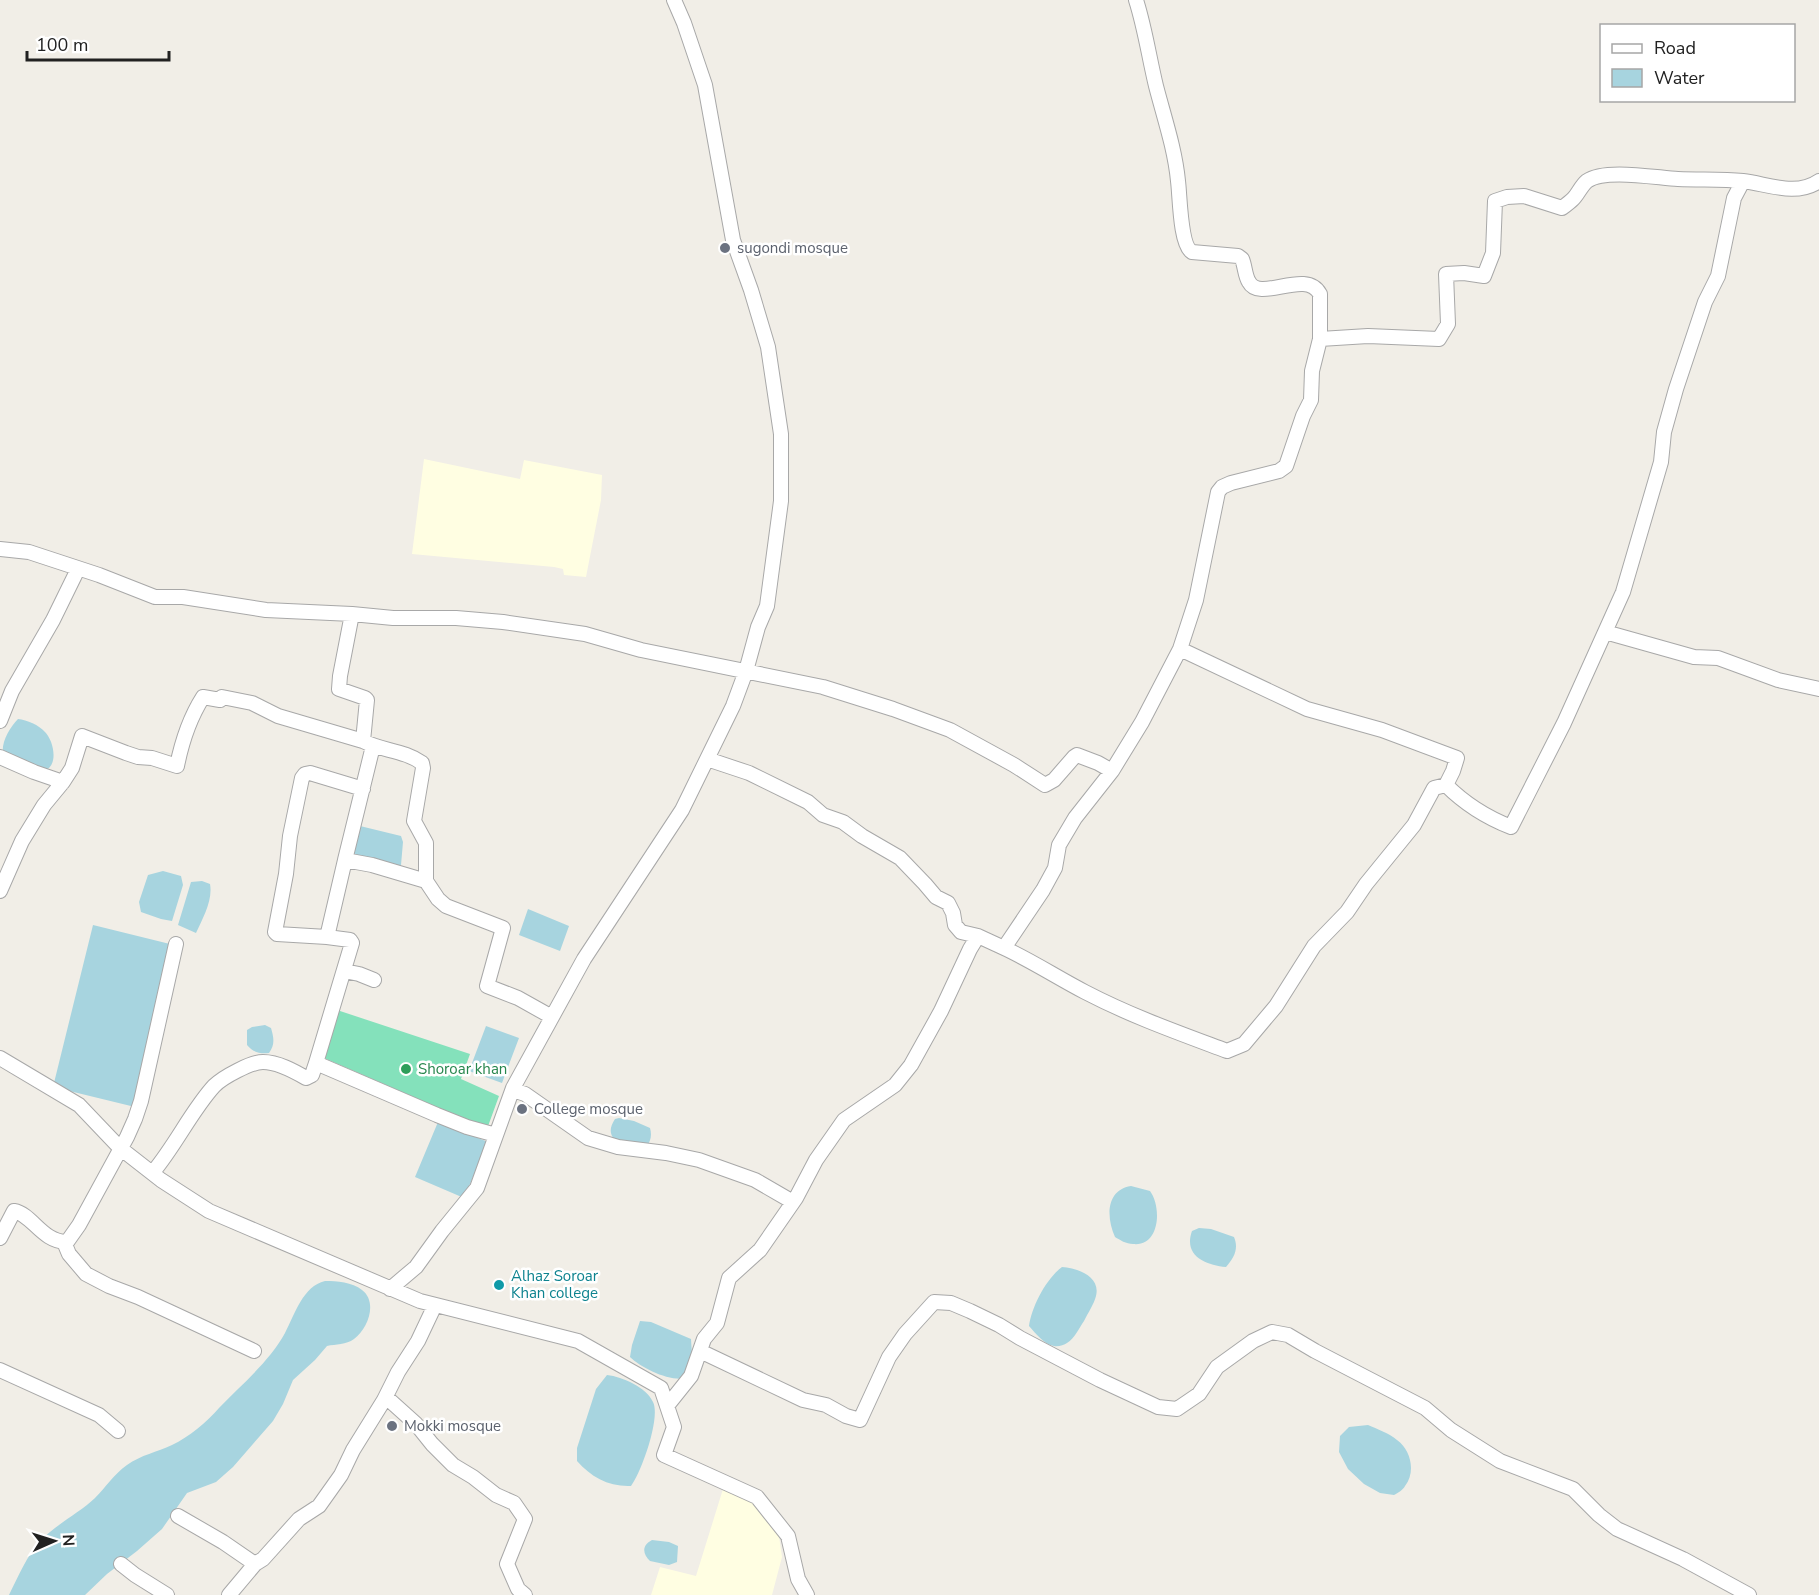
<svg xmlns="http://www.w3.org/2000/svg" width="1819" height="1595" font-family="'Nunito Sans',sans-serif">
  <rect width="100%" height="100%" fill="#f1eee7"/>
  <!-- education -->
  <path fill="#fffee2" d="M 424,459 L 520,479 L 524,460 L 602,475 L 601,500 L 586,577 L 564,575 L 563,569 L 554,567 L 412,554 Z
    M 723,1489 L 745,1495 L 768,1517 L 779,1536 L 782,1557 L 772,1595 L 651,1595 L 660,1567 L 696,1576 Z"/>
  <!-- pitch -->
  <path fill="#84e1bb" d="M 337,1010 L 470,1054 L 461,1079 L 499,1096 L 487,1129 L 324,1058 Z"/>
  <!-- water -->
  <path fill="#a7d4df" d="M 18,719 C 27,720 39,725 45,732 C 54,741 59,766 44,771 L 3,754 C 1,742 10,727 18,719 Z
    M 360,826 L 401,836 L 403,842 L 401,865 L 396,867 L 352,858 Z
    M 163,871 L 181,876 L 183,885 L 172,921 L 161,919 L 141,912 L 139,902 L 148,875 Z
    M 202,881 L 210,884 C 213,900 203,918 196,933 L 178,925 L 191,882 Z
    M 528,909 L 569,926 L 560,951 L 519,935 Z
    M 93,925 L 174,945 L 135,1107 L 53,1087 Z
    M 265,1025 L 271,1028 C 274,1038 275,1045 269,1053 C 259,1054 253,1052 247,1045 L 247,1030 L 252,1027 Z
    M 486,1026 L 519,1038 L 502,1083 L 469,1071 Z
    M 619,1118 L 634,1121 L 650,1128 C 652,1135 651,1141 646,1147 L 618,1144 C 610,1135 608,1130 615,1119 Z
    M 438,1122 L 488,1142 L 464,1198 L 415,1177 Z
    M 1131,1186 L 1150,1191 C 1162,1207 1160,1247 1133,1244 C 1126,1244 1120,1240 1115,1237 C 1106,1217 1106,1190 1131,1186 Z
    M 1199,1228 L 1211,1229 L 1234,1237 C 1239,1249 1234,1258 1226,1267 C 1206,1265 1183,1256 1192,1231 Z
    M 1062,1267 C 1077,1268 1101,1276 1096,1296 C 1094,1304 1088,1313 1084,1321 C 1079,1328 1075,1338 1067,1343 C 1064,1345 1058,1347 1054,1346 C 1044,1344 1036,1334 1029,1326 C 1032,1306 1046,1279 1062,1267 Z
    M 325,1281 C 337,1281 352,1282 362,1290 C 378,1302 368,1329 354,1339 C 346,1345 336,1344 327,1346 L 315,1360 L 293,1380 L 283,1404 L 273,1421 L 233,1467 L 216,1482 L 187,1493 L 162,1529 L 137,1551 L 107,1574 L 85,1595 L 9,1595 C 18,1577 27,1555 41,1540 C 57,1524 79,1513 95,1498 C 106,1487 114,1474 127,1465 C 141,1455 157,1452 172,1445 C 189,1437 207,1422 219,1408 C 242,1384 269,1362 285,1333 C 295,1314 303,1286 325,1281 Z
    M 640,1321 L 651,1322 L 691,1339 L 692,1355 L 686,1378 C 670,1382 641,1368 630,1357 L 632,1345 Z
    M 607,1375 C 623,1377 646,1387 653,1402 C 661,1418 641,1473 631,1486 C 609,1487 591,1477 577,1461 L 577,1448 L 596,1389 Z
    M 1368,1425 C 1377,1429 1389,1433 1397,1440 C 1411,1450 1416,1472 1405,1486 C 1403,1490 1398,1493 1394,1495 L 1380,1493 L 1364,1484 L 1348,1469 L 1339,1452 L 1340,1436 L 1349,1427 Z
    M 652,1540 L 669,1542 L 678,1546 L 677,1562 L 669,1565 L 650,1561 C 643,1554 641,1546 652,1540 Z"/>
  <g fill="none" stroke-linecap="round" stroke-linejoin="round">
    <defs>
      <path id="minor" d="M 1320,339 L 1368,336 L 1439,339 L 1448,324 L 1446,274 L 1464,273 L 1484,276 L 1493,253 L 1495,201 L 1507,197 L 1524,196 L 1562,208 C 1566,205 1570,202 1573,199 C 1578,194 1581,186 1587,181 C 1605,168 1657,178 1678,179 C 1700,180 1722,179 1743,181 C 1768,184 1796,197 1819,181
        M 0,549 L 29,552 L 99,575 L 155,597 L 183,597 L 266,610 L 352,614
        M 1605,632 L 1694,657 L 1718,658 L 1778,680 L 1819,689
        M 1180,649 L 1307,709 L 1382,730 L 1457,758 L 1453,771 L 1446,785 C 1464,803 1488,818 1511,827 L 1564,723 L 1623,592 L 1661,462 L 1664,432 L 1676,389 L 1705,302 L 1718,276 L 1734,198 L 1743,181
        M 0,721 L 12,691 L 53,620 L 78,569
        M 373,746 L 345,860 L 372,865 L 426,881
        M 0,757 L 34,772 L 63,782 L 72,768 L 82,736 L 126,753 L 138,757 L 152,758 L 177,766 C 182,741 189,719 203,697 L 220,700 L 222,697 L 252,703 L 278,716 L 363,741
        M 707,759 L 749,773 L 808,802 L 823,815 L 843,822 L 862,836 L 900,858 L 925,884 L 936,897 L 948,903 L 953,913 L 955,925 L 961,932 L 978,936 L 1004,948 L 1043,890 L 1055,868 L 1059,845 L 1075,818 L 1112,771
        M 345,860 L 327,937 L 350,940 L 352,943 L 316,1063 L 437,1115 L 467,1127 L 496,1135
        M 0,891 L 22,841 L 44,805 L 63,782
        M 327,937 L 277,934 L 275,932 L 286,874 L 290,836 L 302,778 L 305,774 L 310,773 L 363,789
        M 1004,948 C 1032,961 1058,978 1085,992 C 1131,1016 1179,1033 1227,1051 L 1244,1044 L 1276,1006 L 1314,946 L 1347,912 L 1366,884 L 1414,825 L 1434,788 L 1446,785
        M 344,971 L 359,974 L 374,980
        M 552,1017 L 518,998 L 487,986 L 503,928 L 446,906 L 438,899 L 426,881 L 426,843 L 414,821 L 423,768 L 422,763 C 404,750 382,751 363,741 L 367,700 L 365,698 L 339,689 L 340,676 L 352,614 L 393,618 L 456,618 L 503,622 L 585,634 L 641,650 L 823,687 L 893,709 L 950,730 L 1014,765 L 1045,785 L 1054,780 L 1074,757 L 1077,755 L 1098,763 L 1112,771 L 1142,722 L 1180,649 L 1196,600 L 1218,492 L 1222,487 L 1231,483 L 1279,471 L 1286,466 L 1303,416 L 1311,400 L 1312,371 L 1320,339 L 1320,294 C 1306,268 1260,303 1249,282 C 1245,276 1245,266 1242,259 L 1238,256 L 1192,252 C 1180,245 1180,196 1178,181 C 1175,149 1164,117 1156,86 C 1149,57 1145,28 1136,0
        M 0,1058 L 79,1105 L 120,1148 L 161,1180 L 209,1211 L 420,1301 L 578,1341 L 661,1388 L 674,1427 L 664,1455 L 757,1497 L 788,1536 L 798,1579 L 807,1595
        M 513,1090 L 525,1094 L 588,1138 L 618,1147 L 666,1153 L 699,1160 L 755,1180 L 793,1202
        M 153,1172 C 175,1146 192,1110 214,1086 C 223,1077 251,1062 263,1062 C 278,1062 294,1071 306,1078 L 312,1075 L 316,1063
        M 0,1238 L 14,1211 C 32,1214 42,1242 67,1242 L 79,1225 L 127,1137 L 135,1119 L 141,1101 L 176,944
        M 64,1242 L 69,1254 L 86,1274 L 109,1286 L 138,1297 L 254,1351
        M 390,1289 L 416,1267 L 442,1231 L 477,1188 L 513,1088 L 584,959 L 682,810 L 733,706 L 746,671 L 758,627 L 767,606 L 781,501 L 781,434 L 768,347 L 751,290 L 733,240 L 705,85 L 684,23 L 674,0
        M 700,1351 L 803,1400 L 826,1405 L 846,1416 L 860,1420 L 889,1357 L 905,1334 L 934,1302 L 951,1303 L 970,1311 L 999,1325 L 1020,1338 L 1100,1380 L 1158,1407 L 1177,1409 L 1199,1394 L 1217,1367 L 1253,1341 L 1272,1332 L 1288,1335 L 1315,1351 L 1425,1408 L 1451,1430 L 1500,1461 L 1573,1489 L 1599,1515 L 1617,1529 L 1683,1559 L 1749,1595
        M 0,1370 L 99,1415 L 118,1431
        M 386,1397 L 416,1424 L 432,1444 L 453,1465 L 473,1477 L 496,1495 L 514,1503 L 525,1519 L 507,1564 L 518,1589 L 525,1595
        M 667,1406 L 691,1376 L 704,1339 L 717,1323 L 729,1278 L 760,1250 L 796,1198 L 816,1160 L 844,1120 L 895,1085 L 911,1065 L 941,1011 L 970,949 L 978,936
        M 178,1516 L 223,1542 L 255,1564
        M 121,1564 L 135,1575 L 167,1595
        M 229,1595 L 255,1564 L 263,1559 L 299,1519 L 319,1506 L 341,1475 L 353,1450 L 384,1400 L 398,1372 L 418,1341 L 435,1305"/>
    </defs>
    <!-- minor casing -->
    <use href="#minor" stroke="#a8a8a8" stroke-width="16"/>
    <!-- minor -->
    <use href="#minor" stroke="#fff" stroke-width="14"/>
  </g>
  <!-- markers -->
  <g fill="#6b7280" stroke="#fff" stroke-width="2">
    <circle cx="725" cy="248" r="6"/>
    <circle cx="522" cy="1109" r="6"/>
    <circle cx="392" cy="1426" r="6"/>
  </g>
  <circle fill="#2e9e5b" stroke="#fff" stroke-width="2" cx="406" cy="1069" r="6"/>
  <circle fill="#0f9aa8" stroke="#fff" stroke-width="2" cx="499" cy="1285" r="6"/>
  <g text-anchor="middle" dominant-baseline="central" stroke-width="5" stroke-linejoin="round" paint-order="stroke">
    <!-- worship labels -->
    <g font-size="15" fill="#5b616d" stroke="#fff" text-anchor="start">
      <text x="737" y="248">sugondi mosque</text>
      <text x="534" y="1109">College mosque</text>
      <text x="404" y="1426">Mokki mosque</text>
    </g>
    <!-- leisure labels -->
    <g font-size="15" fill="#27864d" stroke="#fff" text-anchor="start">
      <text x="418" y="1069">Shoroar khan</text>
    </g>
    <!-- culture labels -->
    <g font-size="15" fill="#0d838f" stroke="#fff" text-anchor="start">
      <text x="511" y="1276">Alhaz Soroar<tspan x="511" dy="17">Khan college</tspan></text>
    </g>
  </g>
  <!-- legend -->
  <rect x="1600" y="24" width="195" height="78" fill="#ffffff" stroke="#a6a6a6" stroke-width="1.5"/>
  <rect x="1612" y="44" width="30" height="9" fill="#ffffff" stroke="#a6a6a6" stroke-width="1.5"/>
  <text x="1654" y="54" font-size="18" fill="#212121">Road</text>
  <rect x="1612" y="69" width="30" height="18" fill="#a7d4df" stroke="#a6a6a6" stroke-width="1.5"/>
  <text x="1654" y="84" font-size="18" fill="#212121">Water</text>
  <!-- north arrow -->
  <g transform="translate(54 1541) rotate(87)" stroke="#ffffff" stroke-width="4.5" paint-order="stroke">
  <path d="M0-4.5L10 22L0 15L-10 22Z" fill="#212121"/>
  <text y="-9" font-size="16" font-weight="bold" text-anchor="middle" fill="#212121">N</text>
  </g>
  <!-- scale -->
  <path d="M27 51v9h142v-9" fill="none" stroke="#212121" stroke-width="3"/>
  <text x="36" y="51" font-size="18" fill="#212121" stroke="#ffffff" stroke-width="4.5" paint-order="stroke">100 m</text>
</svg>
